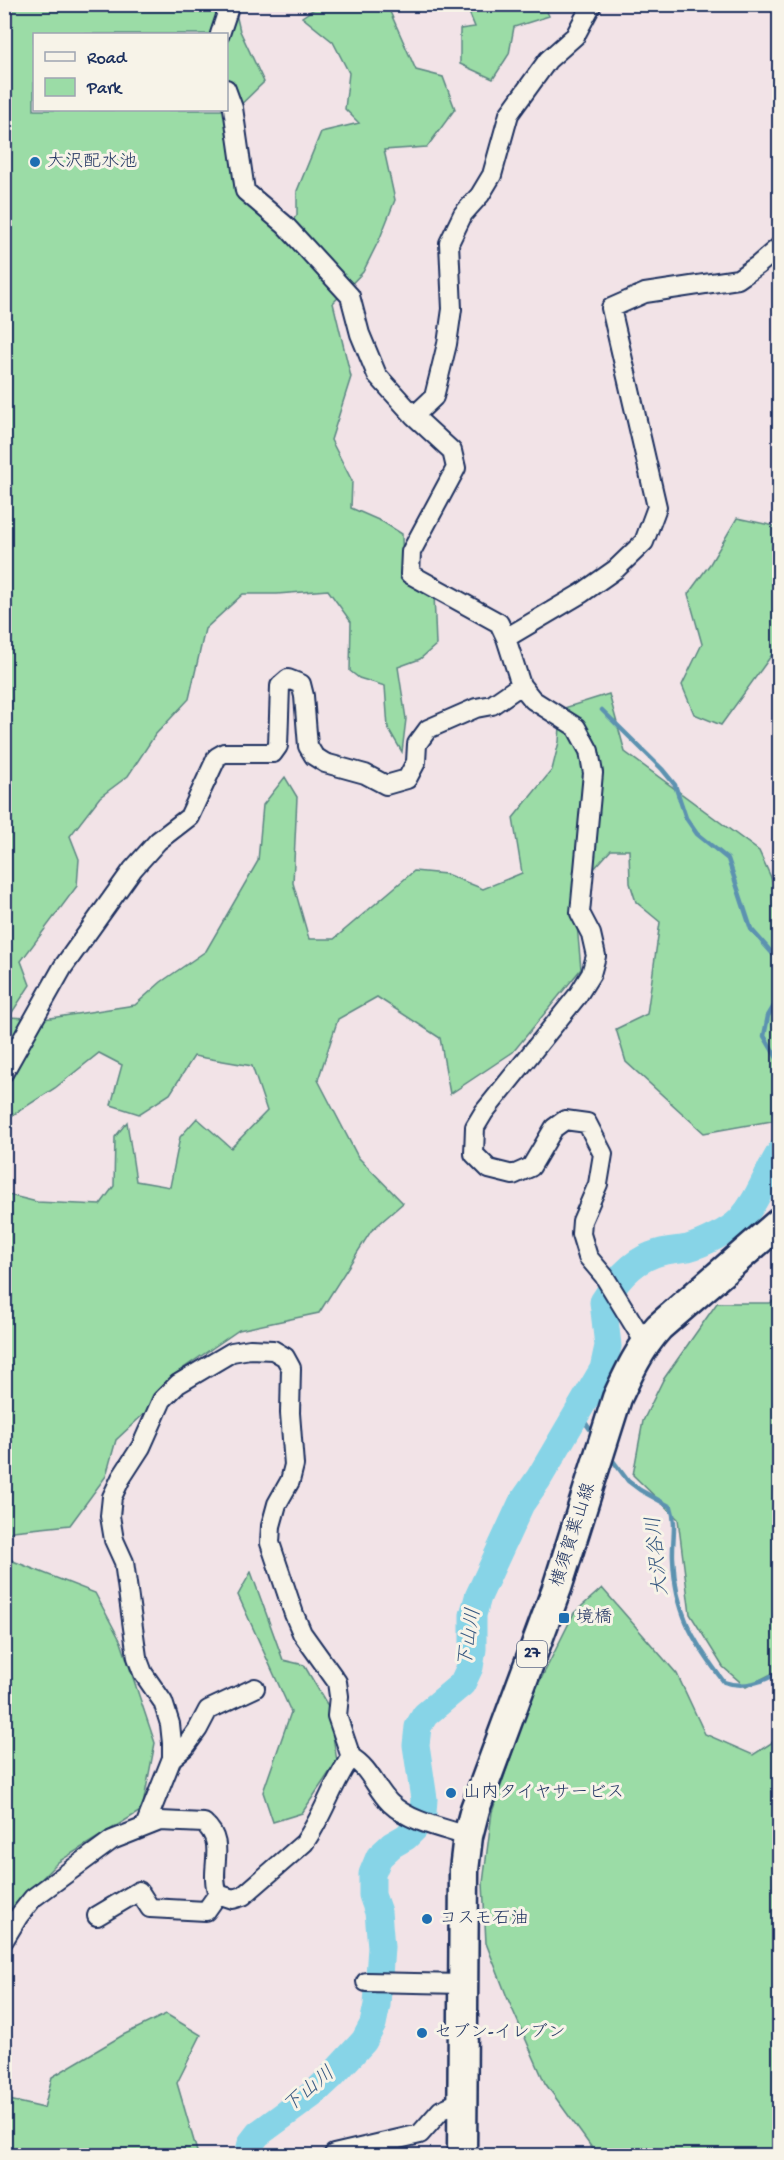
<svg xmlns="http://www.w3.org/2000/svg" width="784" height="2160" font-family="'Gochi Hand','Klee One',sans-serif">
  <rect width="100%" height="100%" fill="#f2e3e7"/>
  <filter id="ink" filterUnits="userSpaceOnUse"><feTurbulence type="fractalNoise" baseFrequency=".0167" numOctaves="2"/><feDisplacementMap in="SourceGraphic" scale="12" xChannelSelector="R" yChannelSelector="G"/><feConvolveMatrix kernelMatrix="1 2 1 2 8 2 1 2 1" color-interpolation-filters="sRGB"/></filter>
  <g filter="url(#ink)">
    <!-- green -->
    <path fill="#9bdca6" stroke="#5b8682" stroke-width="1.5" fill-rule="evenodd" d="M 5,5 L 234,5 L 240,31 L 264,82 L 226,119 L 239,191 L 281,233 L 297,215 L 297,191 L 321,132 L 359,123 L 345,109 L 349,73 L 333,42 L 302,17 L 320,5 L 387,5 L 416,70 L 443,77 L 455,109 L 427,147 L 384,150 L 395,200 L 380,238 L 363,272 L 333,303 L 351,377 L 331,440 L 352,481 L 351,508 L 383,522 L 402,534 L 403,581 L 434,593 L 436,645 L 420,659 L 398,667 L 406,719 L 402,752 L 388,728 L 385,686 L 359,678 L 350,671 L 351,622 L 328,590 L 277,594 L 243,594 L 205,629 L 189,699 L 155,735 L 128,776 L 100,797 L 70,836 L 79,859 L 77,886 L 21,961 L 30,985 L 9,1017 L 44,1019 L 135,1005 L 161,982 L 206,951 L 258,861 L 263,805 L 285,777 L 297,797 L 293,883 L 309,939 L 334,939 L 414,871 L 446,874 L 483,889 L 522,873 L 513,818 L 552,770 L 559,742 L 561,709 L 609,694 L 625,752 L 759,851 L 779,895 L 779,1118 L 777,1120 L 704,1133 L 626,1062 L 616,1029 L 647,1014 L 660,922 L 636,902 L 630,883 L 629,850 L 611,850 L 574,891 L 581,969 L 513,1052 L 450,1094 L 440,1038 L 377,997 L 338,1019 L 318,1080 L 358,1157 L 403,1203 L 371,1231 L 319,1313 L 239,1330 L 172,1376 L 148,1410 L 116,1440 L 106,1476 L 70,1525 L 13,1531 L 5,1536 L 5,1194 L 37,1202 L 100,1205 L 114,1186 L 115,1137 L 127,1122 L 136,1181 L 170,1187 L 180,1137 L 197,1118 L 231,1148 L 267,1111 L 252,1066 L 194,1056 L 170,1094 L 139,1114 L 111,1105 L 122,1065 L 99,1053 L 55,1088 L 8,1118 L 5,1123 ZM 34,34 L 226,34 L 226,110 L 34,110 Z
      M 466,5 L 544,5 L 549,16 L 514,27 L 509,54 L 493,79 L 460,64 L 460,29 L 475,27 Z
      M 737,518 L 779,527 L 779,645 L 721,725 L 694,714 L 682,685 L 702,644 L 688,594 L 710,564 Z
      M 779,1298 L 779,1670 L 746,1687 L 723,1667 L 690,1614 L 678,1519 L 633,1475 L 643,1421 L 663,1380 L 717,1303 L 770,1303 Z
      M 5,1553 L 13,1561 L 95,1593 L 121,1642 L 155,1743 L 142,1810 L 58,1862 L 5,1916 Z
      M 251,1572 L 283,1660 L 304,1665 L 328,1706 L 337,1761 L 302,1813 L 273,1822 L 263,1792 L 291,1712 L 238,1595 Z
      M 602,1588 L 677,1674 L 705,1734 L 753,1755 L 779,1738 L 779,2155 L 597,2155 L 545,2083 L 507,1997 L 486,1943 L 483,1883 L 492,1812 L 530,1701 L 574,1613 Z
      M 166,2014 L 201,2035 L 177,2083 L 198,2155 L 5,2155 L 5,2099 L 44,2108 L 52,2077 L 123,2035 Z"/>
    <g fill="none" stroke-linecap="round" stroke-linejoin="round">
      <!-- stream -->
      <path stroke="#5c92b0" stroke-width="4.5" d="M 602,710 L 662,769 L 675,785 L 686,818 L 697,834 L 728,859 L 751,929 L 780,962
        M 780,996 L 768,1016 L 764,1036 L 780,1063
        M 577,1411 L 592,1432
        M 611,1458 L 628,1481 L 640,1490 L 671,1507 C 677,1524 672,1541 673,1558 C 675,1611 692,1640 724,1682 C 744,1689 762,1682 780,1672"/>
      <!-- river -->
      <path stroke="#87d4e7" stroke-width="27" d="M 248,2156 L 251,2143 L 258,2134 L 314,2093 L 330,2078 L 364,2041 L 373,2024 L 377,2005 L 381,1947 L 378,1912 L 372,1895 L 372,1874 L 379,1857 L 392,1845 L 406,1837 L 415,1828 L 423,1813 L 424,1799 L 416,1745 L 418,1727 L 425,1715 L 462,1684 L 470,1667 L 473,1649 L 473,1615 L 478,1597 L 521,1504 L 539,1478 L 603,1369 L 608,1346 L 603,1302 C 615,1283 630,1263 652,1255 C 663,1250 676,1250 688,1248 C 702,1244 730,1231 740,1220 C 758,1201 766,1174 780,1152"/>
      <defs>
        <path id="minor" d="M 592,4 L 575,36 L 548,60 L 509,114 L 492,175 L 480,195 L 463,214 L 449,243 L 452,309 L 447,344 L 434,397 L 414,416 L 452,451 L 456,468 L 411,552 L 410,574 L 499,623 L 506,638 L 521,685 L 533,700 L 576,727 L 589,751 L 593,773 L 580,913 L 591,934 L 596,956 L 591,974 L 578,995 L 484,1112 L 475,1127 L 474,1154 L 489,1169 L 513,1175 L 531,1167 L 554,1128 L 565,1120 L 587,1123 L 603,1154 L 598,1184 L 582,1221 L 581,1234 L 588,1257 L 604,1276 L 645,1343
          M 220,34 L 230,4
          M 226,89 L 233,108 L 245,191 L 285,225 L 350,296 L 360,334 L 377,375 L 414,416
          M 506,638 L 582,593 L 616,569 L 644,542 L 657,507 L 611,308 L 645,293 L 738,279 L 758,265 L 780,246
          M 4,1072 L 63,967 L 133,869 L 158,841 L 189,817 L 217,757 L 224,753 L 273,753 L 278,746 L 280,686 L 288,679 L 301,684 L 304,696 L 308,746 L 314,756 L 325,763 L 365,774 L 386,785 L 407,779 L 416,762 L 417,744 L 428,729 L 476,708 L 492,705 L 521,685
          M 172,1758 L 185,1747 L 198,1729 L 208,1710 L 255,1688
          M 145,1826 L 172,1758 L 172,1743 L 170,1724 L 163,1702 L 143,1673 L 137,1657 L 124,1562 L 114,1540 L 110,1516 L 112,1497 L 121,1478 L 141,1447 L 162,1400 L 178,1384 L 232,1352 L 250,1349 L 273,1350 L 285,1357 L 291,1368 L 290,1413 L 294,1465 L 290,1481 L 277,1504 L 271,1526 L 270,1543 L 294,1614 L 302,1633 L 337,1682 L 339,1696 L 337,1716 L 351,1757 C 370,1768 375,1788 390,1803 C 410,1822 443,1828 468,1836
          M 97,1916 L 139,1891 L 150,1908 L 206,1911 L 218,1894
          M 4,1940 L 18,1917 L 33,1898 L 112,1840 L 160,1821 L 204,1823 C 228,1844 208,1868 218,1894 L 233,1899 L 243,1896 L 304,1843 C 323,1817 332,1784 351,1757
          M 366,1982 L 463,1984
          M 333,2156 L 334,2154 L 420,2134 L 441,2110 L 464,2100"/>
        <path id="primary" d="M 462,2156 L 464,1870 L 468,1836 L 475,1809 L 557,1588 L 617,1398 C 629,1372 640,1348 659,1327 L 780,1222"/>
      </defs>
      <!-- minor casing -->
      <use href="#minor" stroke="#1b2f5e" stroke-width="22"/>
      <!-- primary casing -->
      <use href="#primary" stroke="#1b2f5e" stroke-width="33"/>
      <!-- minor -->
      <use href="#minor" stroke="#f7f3e8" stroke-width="18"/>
      <!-- primary -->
      <use href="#primary" stroke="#f7f3e8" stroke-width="28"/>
    </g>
  </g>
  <!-- markers -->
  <g fill="#1f6fb2" stroke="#f7f3e8" stroke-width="2">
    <circle cx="35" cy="162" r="6"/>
    <rect x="558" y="1612" width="12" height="12" rx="3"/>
    <circle cx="451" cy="1793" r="6"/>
    <circle cx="427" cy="1919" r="6"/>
    <circle cx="422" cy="2033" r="6"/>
  </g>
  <g text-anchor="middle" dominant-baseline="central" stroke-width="6" stroke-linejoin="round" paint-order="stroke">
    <!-- shield labels -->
    <rect fill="#f7f3e8" stroke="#5d6a87" stroke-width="1.5" x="517" y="1641" width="30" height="26" rx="4.5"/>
    <g font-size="16" font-weight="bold" fill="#1b2f5e">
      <text x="532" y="1654">27</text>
    </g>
    <!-- poi labels -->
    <g font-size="18" fill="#1b2f5e" stroke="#f7f3e8" text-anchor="start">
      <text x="47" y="162">大沢配水池</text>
      <text x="576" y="1618">境橋</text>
      <text x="463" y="1793">山内タイヤサービス</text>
      <text x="439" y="1919">コスモ石油</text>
      <text x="434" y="2033">セブン-イレブン</text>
    </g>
    <!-- street labels -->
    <g font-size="18" fill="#1b2f5e" stroke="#f7f3e8">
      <text transform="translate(574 1535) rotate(-72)">横須賀葉山線</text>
    </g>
    <!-- water labels -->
    <g font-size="20" font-style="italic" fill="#365880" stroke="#f7f3e8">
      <text transform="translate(659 1556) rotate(-96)">大沢谷川</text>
      <text transform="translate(471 1638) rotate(-81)">下山川</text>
      <text transform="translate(310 2091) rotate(-40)">下山川</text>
    </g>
  </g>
  <!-- margin -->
  <rect width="784" height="2160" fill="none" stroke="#f7f3e8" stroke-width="24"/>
  <rect x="12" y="12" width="760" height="2136" fill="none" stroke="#1b2f5e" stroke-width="2" filter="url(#ink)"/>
  <!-- legend -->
  <rect x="33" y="33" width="195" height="78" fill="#f7f3e8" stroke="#9fa5b1" stroke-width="1.5"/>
  <rect x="45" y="52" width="30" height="9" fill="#f7f3e8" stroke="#9fa5b1" stroke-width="1.5"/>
  <text x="87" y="63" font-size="18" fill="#1b2f5e">Road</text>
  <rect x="45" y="78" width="30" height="18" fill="#9bdca6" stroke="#9fa5b1" stroke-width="1.5"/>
  <text x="87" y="93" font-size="18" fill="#1b2f5e">Park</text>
</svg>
